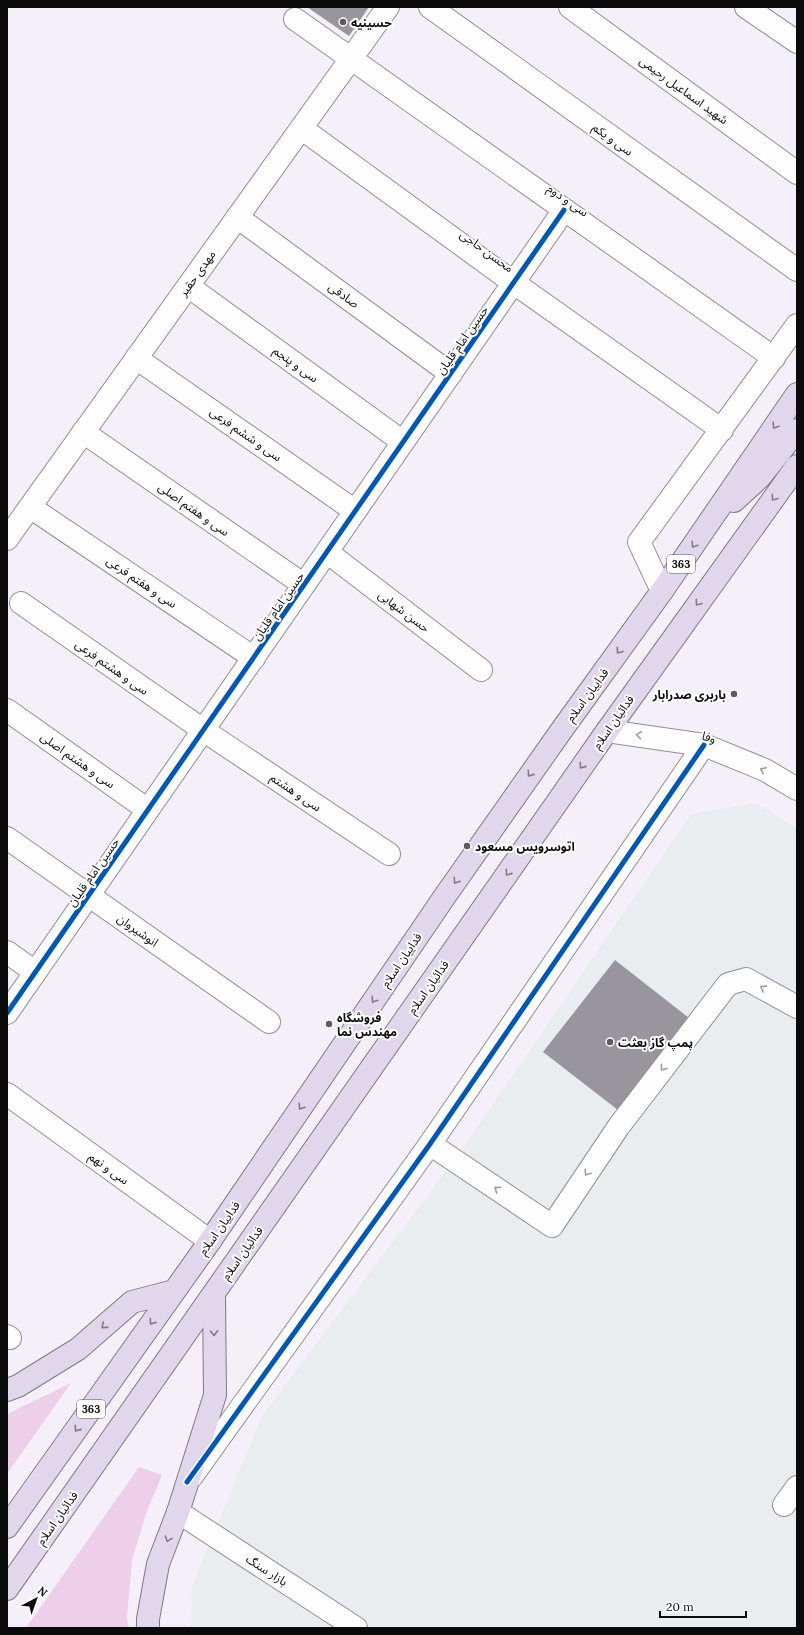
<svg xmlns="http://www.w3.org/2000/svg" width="804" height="1635" font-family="Lora,'Noto Sans Arabic',serif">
  <rect width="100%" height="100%" fill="#f5effa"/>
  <!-- industrial -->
  <path fill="#e9edef" d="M 756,803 L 797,828 L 797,1628 L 191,1628 L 192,1586 L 262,1416 L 461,1151 L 691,814 Z"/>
  <!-- green -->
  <path fill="#eecfea" d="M 71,1383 L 7,1474 L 7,1414 Z
    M 139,1467 L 162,1475 L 146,1514 L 132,1560 L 127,1618 L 129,1628 L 26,1628 Z"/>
  <!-- building -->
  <path fill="#98959c" d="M 307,7 L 369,7 L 349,36 Z
    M 615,960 L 689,1018 L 618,1110 L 543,1052 Z"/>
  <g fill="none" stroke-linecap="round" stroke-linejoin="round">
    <defs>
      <path id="minor" d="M 430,7 L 797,270
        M 570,7 L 797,173
        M 746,7 L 797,42
        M 295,19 L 774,358
        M 301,128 L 514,283 L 722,430
        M 237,217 L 451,374
        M 188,286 L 403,442
        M 136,358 L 355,511
        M 83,432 L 304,585
        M 30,507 L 254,658
        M 7,539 L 388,7
        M 327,552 L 481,670
        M 662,591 L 639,542 L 797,325
        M 21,603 L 203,730 L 389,854
        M 7,710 L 148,810
        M 607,731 L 704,745 L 765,770 L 797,789
        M 7,838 L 269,1022
        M 7,952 L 35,972
        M 7,1013 L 564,210
        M 7,1094 L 210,1241
        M 430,1144 L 552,1226 L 619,1126 L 728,984 L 746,979 L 797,1007
        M 7,1336 L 10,1338
        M 192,1476 L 430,1144 L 704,745
        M 784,1505 L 797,1487
        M 178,1512 L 356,1628"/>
      <path id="major" d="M 734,501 L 760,477 L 797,430
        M 7,1390 L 18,1386 L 78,1349 L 132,1302 L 174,1291
        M 7,1527 L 210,1241 L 445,896 L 561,731 L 662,591 L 797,394
        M 7,1589 L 607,731 L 797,466
        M 148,1628 L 148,1619 L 158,1564 L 178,1512 L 215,1395 L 214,1294"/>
    </defs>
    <!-- minor casing -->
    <use href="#minor" stroke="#908e93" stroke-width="24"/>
    <!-- major casing -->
    <use href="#major" stroke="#7e7b80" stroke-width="24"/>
    <!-- minor -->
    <use href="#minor" stroke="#fefdfe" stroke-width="22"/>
    <!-- major -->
    <use href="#major" stroke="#e1d7ec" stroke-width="22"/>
    <defs>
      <path id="cycleway" d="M 7,1013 L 564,210
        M 187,1482 L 430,1144 L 704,745"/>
    </defs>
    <!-- cycleway casing -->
    <use href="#cycleway" stroke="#fff" stroke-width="8"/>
    <!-- cycleway -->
    <use href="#cycleway" stroke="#0057b8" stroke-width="5"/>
  </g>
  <!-- one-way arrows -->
  <defs><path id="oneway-chevron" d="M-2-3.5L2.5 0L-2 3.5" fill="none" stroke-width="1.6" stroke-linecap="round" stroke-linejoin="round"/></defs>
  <g stroke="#817b87">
    <use href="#oneway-chevron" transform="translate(775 426) rotate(124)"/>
    <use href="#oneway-chevron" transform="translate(774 498) rotate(126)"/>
    <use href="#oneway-chevron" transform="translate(694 545) rotate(124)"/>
    <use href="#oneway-chevron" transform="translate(698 603) rotate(126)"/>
    <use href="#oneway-chevron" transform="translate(619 651) rotate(126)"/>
    <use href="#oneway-chevron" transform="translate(582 766) rotate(125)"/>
    <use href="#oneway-chevron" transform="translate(530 774) rotate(125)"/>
    <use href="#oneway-chevron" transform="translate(508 873) rotate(125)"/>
    <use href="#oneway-chevron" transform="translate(456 881) rotate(125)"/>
    <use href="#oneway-chevron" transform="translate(374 1000) rotate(124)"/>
    <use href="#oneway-chevron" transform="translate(301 1107) rotate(124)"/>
    <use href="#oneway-chevron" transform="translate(152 1322) rotate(125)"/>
    <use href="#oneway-chevron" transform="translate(104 1326) rotate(139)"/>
    <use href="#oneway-chevron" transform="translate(214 1333) rotate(89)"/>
    <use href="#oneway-chevron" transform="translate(77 1429) rotate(125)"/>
    <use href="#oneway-chevron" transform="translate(168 1539) rotate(110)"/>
  </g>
  <g stroke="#9d9c9d">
    <use href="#oneway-chevron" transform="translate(639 735) rotate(-172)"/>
    <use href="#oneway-chevron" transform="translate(763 770) rotate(-154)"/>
    <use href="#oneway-chevron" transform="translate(763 988) rotate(-151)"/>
    <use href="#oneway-chevron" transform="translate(663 1068) rotate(127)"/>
    <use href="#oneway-chevron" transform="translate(587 1173) rotate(124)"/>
    <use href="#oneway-chevron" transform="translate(497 1189) rotate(-146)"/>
  </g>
  <!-- markers -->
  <g fill="#5d5b5f" stroke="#fff" stroke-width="1.5">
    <circle cx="343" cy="22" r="4"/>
    <circle cx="734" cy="694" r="4"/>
    <circle cx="467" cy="846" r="4"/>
    <circle cx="329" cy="1024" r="4"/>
    <circle cx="610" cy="1042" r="4"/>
  </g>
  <g text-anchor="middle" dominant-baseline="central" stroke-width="4" stroke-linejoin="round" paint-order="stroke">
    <!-- shield labels -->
    <g fill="#fff" stroke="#545454" stroke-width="1">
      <rect x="667" y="555" width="28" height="18" rx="3"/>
      <rect x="77" y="1400" width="28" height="18" rx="3"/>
    </g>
    <g font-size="11" font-weight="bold" fill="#0b0b0b">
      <text x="681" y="564">363</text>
      <text x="91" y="1409">363</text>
    </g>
    <!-- poi labels -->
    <g font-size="12" font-weight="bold" fill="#0b0b0b" stroke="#fff" text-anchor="start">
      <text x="351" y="22">حسینیه</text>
      <text x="726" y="694" text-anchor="end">باربری صدرابار</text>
      <text x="475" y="846">اتوسرویس مسعود</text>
      <text x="337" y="1017">فروشگاه<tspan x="337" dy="14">مهندس نما</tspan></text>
      <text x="618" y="1042">پمپ گاز بعثت</text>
    </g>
    <!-- street labels -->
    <g font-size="12" fill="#0b0b0b" stroke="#fff">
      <text transform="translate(684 90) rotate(36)">شهید اسماعیل رحیمی</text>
      <text transform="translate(613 139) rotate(36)">سی و یکم</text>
      <text transform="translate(568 200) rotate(35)">سی و دوم</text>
      <text transform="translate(487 251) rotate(36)">محسن حاجی</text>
      <text transform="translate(197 273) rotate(-54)">مهدی حقیر</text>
      <text transform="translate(344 295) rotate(36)">صادقی</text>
      <text transform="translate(462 340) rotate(-55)">حسین امام قلیان</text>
      <text transform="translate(296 364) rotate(36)">سی و پنجم</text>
      <text transform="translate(246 434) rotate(35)">سی و ششم فرعی</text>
      <text transform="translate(194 509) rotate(35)">سی و هفتم اصلی</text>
      <text transform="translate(142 582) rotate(34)">سی و هفتم فرعی</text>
      <text transform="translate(278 606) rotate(-55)">حسین امام قلیان</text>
      <text transform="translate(404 611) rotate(37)">حسن شهابی</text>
      <text transform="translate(112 667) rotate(35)">سی و هشتم فرعی</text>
      <text transform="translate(587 695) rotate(-54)">فداییان اسلام</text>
      <text transform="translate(613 722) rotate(-55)">فدائیان اسلام</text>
      <text transform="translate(709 737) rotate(17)">وفا</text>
      <text transform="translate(78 760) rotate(35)">سی و هشتم اصلی</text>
      <text transform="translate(296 792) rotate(34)">سی و هشتم</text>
      <text transform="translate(93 872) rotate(-55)">حسین امام قلیان</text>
      <text transform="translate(138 930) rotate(35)">انوشیروان</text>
      <text transform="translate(401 960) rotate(-56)">فداییان اسلام</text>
      <text transform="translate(428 987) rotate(-55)">فدائیان اسلام</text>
      <text transform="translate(109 1168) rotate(36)">سی و نهم</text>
      <text transform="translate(219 1228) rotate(-55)">فداییان اسلام</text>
      <text transform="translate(242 1253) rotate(-55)">فدائیان اسلام</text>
      <text transform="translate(57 1518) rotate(-55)">فدائیان اسلام</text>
      <text transform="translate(267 1570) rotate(33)">بازار سنگ</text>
    </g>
  </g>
  <!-- border -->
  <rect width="804" height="1635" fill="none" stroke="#0b0b0b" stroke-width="16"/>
  <!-- north arrow -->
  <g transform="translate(36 1599) rotate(41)" stroke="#ffffff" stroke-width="3" paint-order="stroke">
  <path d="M0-3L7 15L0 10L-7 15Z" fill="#0b0b0b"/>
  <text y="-6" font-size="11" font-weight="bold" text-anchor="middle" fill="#0b0b0b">N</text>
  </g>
  <!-- scale -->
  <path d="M660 1611v6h86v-6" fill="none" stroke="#0b0b0b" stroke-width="2"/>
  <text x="666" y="1611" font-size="12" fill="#0b0b0b" stroke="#ffffff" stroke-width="3" paint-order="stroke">20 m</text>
</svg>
